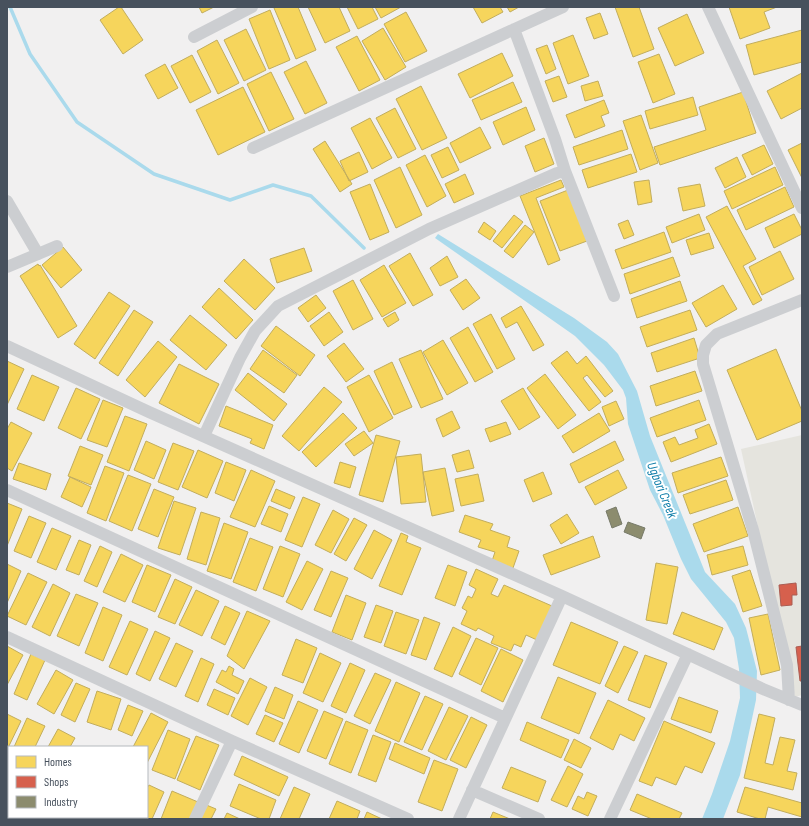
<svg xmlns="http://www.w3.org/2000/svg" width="809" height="826" font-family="'Sofia Sans Condensed',sans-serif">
  <rect width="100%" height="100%" fill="#f1f0f0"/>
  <!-- commercial -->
  <path fill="#e5e4de" d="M 802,435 L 802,695 L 795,697 L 741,449 Z"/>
  <!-- water -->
  <path fill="#aadaec" d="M 438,234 L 574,318 L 607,342 L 618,354 L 637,391 L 650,436 L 705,572 L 735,604 L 746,628 L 757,671 L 756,700 L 740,775 L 723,819 L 702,819 L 712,794 L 730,741 L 740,698 L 739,669 L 734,638 L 726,622 L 691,579 L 681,559 L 663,515 L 650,490 L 628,424 L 626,398 L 623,390 L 604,365 L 575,336 L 435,238 Z"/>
  <!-- homes -->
  <path fill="#f6d55c" stroke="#c2ad5c" d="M 119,7 L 121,7 L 143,40 L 123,54 L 100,20 Z
    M 199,7 L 214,7 L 202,13 Z
    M 276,7 L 298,7 L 316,50 L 296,59 L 274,8 Z
    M 308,7 L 339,7 L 350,31 L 325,43 Z
    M 347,7 L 372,7 L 378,19 L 358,29 Z
    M 375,7 L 401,7 L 381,18 Z
    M 473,7 L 500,7 L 503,12 L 482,23 Z
    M 507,7 L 519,7 L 510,12 Z
    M 615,7 L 639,7 L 654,49 L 633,57 Z
    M 729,7 L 777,7 L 764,12 L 770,28 L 740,39 Z
    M 270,10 L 290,60 L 269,69 L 249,19 Z
    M 406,12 L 427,51 L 405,62 L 384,24 Z
    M 600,13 L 608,34 L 594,39 L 586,18 Z
    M 687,14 L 704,53 L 675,66 L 658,28 Z
    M 383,28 L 406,67 L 385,80 L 362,41 Z
    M 246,29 L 266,70 L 244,81 L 224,40 Z
    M 802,30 L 802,62 L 754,75 L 746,45 Z
    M 573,35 L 589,76 L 568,84 L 553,43 Z
    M 357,36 L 380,80 L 359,91 L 336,47 Z
    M 217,40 L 239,83 L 218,94 L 197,51 Z
    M 547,45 L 556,69 L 546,74 L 536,49 Z
    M 502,53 L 513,76 L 470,98 L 458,74 Z
    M 659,54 L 675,94 L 653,103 L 638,62 Z
    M 192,55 L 211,92 L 190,103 L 171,66 Z
    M 306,61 L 327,103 L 305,114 L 284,72 Z
    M 165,64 L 178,88 L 158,99 L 145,75 Z
    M 271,72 L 294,119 L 269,131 L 247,84 Z
    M 802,73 L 802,108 L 781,119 L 767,91 Z
    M 559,76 L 567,97 L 553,102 L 545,81 Z
    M 598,81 L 603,96 L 585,101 L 581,86 Z
    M 513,82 L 522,102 L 481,120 L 472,100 Z
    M 421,86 L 447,138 L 422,150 L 396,99 Z
    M 243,87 L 265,132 L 218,155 L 196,110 Z
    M 743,92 L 756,133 L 660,165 L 654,147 L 706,130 L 699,107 Z
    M 693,97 L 698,115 L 650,129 L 645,111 Z
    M 604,100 L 609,113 L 601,116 L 605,126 L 575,138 L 566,115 Z
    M 526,107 L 535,130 L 503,145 L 493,122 Z
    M 395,108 L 416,149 L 398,158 L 376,118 Z
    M 641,115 L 658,163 L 640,170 L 623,121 Z
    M 370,118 L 392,158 L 372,169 L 351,128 Z
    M 480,127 L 491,148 L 460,163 L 450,143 Z
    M 622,130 L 628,149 L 579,165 L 573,147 Z
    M 544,138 L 554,164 L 535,172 L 525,146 Z
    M 325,141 L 352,184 L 340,192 L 313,149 Z
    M 802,143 L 802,178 L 788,150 Z
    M 764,145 L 773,164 L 752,175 L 742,155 Z
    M 448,147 L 459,170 L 442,178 L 431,155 Z
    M 359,152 L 368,172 L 349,181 L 340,161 Z
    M 631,154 L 637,172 L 588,188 L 582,170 Z
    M 425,155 L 446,196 L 427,207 L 406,165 Z
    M 737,157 L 746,177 L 725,188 L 715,168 Z
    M 400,167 L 422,215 L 396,228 L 374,180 Z
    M 775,167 L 783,185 L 732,209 L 724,191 Z
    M 465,174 L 474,194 L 454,203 L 445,184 Z
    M 561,180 L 564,187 L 536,198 L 560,260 L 548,265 L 520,196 Z
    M 649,180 L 652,202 L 638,205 L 634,182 Z
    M 370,184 L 389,232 L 370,240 L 350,192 Z
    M 700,184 L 705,206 L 683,211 L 678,188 Z
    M 785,187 L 794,207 L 746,230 L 737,210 Z
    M 568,190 L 587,241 L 560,251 L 540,201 Z
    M 727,206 L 756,259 L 743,266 L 762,300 L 753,305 L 706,217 Z
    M 699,214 L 705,230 L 672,243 L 666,227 Z
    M 794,214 L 802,230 L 802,234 L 774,248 L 765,228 Z
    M 514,215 L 523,222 L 502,248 L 493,241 Z
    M 628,220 L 634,235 L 624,239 L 618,224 Z
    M 484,222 L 496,231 L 490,240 L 478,232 Z
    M 525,225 L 534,232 L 513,258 L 504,251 Z
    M 664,232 L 671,252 L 622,269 L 615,250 Z
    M 709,233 L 714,248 L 691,255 L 686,240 Z
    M 63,247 L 82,270 L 61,288 L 42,265 Z
    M 304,248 L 312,271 L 277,283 L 270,259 Z
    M 780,251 L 794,279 L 762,295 L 749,267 Z
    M 410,253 L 433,295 L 413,306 L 389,266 Z
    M 447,256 L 458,277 L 440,286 L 430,268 Z
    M 673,257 L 680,276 L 630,294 L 624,274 Z
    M 244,259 L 275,288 L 255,310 L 224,281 Z
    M 38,264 L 39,266 L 40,265 L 77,326 L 58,338 L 20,276 Z
    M 384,265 L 406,303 L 382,317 L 360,280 Z
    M 466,279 L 480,298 L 463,310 L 450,290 Z
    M 353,280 L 373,319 L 353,330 L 333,291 Z
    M 680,281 L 687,301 L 637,318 L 631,299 Z
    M 723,285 L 737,309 L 706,327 L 692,303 Z
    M 219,288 L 253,320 L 236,339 L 202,307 Z
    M 109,292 L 130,306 L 95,359 L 74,344 Z
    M 316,295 L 326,308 L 308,322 L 298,308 Z
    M 521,306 L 544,345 L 533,351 L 517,322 L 506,328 L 501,318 Z
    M 134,310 L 153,322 L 118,376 L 99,363 Z
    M 690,310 L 697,330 L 647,347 L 640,327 Z
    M 329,312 L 343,332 L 324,346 L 310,326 Z
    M 395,312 L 399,320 L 388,327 L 383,319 Z
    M 491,314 L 515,359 L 497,369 L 473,324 Z
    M 190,315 L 227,345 L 206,370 L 170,340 Z
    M 276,326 L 315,355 L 300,376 L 261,346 Z
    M 468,327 L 493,372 L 475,382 L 450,338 Z
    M 694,338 L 700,358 L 657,372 L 651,353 Z
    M 443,340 L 468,383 L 447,395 L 423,352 Z
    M 158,341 L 177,357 L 145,397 L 126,380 Z
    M 344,343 L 364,369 L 346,382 L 327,356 Z
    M 776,349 L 802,411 L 802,421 L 757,440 L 727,370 Z
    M 263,350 L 297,375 L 284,393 L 250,369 Z
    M 421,350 L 443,399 L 421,408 L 399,359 Z
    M 567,351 L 577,364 L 586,356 L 613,391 L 605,397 L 587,375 L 583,378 L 601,402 L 589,411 L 551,363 Z
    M 7,361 L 24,369 L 7,405 Z
    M 392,362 L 412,407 L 394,415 L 374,371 Z
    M 179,364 L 219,384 L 199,424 L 159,403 Z
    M 695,371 L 702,391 L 656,406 L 650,386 Z
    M 248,373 L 287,404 L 274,421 L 235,390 Z
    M 545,374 L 576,415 L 558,429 L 527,388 Z
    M 32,375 L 59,387 L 44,421 L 17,409 Z
    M 369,375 L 393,418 L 369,432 L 347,387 Z
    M 324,387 L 342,402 L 299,451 L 282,436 Z
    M 76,388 L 100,399 L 81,439 L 58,428 Z
    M 523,388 L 540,417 L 519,430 L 501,401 Z
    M 103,400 L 123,408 L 107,447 L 87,440 Z
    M 699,400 L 706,420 L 657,437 L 650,418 Z
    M 616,401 L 624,419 L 609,426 L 602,407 Z
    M 226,406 L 273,425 L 264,449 L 250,443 L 252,439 L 219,426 Z
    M 452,411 L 460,428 L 443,437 L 436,419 Z
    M 343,413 L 357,428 L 316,467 L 302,452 Z
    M 599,413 L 610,431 L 573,453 L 562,436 Z
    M 125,416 L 147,424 L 129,471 L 107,462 Z
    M 11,422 L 32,433 L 12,471 L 7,468 L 7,429 Z
    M 506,422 L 511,434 L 490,442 L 485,429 Z
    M 709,424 L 717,444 L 671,462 L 663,442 L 675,437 L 679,445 L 698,438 L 695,430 Z
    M 364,431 L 373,443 L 354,456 L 345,444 Z
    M 376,435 L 400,441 L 383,502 L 359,495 Z
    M 146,441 L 166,450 L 154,479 L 134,470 Z
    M 615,441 L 624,460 L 579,483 L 570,464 Z
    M 173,443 L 194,451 L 178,490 L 158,482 Z
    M 80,446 L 103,455 L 91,485 L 68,476 Z
    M 198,450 L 223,461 L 207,498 L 182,487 Z
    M 469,450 L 474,468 L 457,472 L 452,455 Z
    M 421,454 L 426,502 L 401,504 L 396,457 Z
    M 721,457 L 728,476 L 678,493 L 672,473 Z
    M 226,462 L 246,470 L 234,501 L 215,493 Z
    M 340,462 L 356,467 L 350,488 L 334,483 Z
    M 19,463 L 51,474 L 46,490 L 13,479 Z
    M 105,466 L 124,473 L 106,521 L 87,513 Z
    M 445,468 L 454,511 L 432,516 L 423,472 Z
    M 251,470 L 275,481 L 255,527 L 230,517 Z
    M 618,470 L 627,488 L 595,505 L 585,487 Z
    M 543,472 L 552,494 L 533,502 L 524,480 Z
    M 478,474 L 484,501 L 461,506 L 455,479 Z
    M 128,475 L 151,484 L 132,531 L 109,521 Z
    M 70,477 L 91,487 L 82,507 L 61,497 Z
    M 726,480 L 733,500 L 690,514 L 683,495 Z
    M 154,489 L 174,497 L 158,537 L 138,529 Z
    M 276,489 L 295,497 L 290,509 L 271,501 Z
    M 303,497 L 320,504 L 302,547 L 285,540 Z
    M 174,501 L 196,508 L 180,555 L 158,548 Z
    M 7,503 L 22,509 L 7,546 Z
    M 269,506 L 288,514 L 281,532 L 261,524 Z
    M 738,507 L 748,536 L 704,552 L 693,524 Z
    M 333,510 L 349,519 L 331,553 L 315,545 Z
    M 201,512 L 220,518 L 206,565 L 187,559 Z
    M 567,514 L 579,533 L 561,544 L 550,525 Z
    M 465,515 L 493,524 L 490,530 L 510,537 L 507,547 L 519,551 L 513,568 L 492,561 L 495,552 L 478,547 L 481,540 L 459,532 Z
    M 29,516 L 46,523 L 31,558 L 14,551 Z
    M 354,518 L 367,525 L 346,561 L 334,554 Z
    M 224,523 L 248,532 L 231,579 L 207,571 Z
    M 52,528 L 71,536 L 56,570 L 37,562 Z
    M 374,530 L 392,540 L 372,579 L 354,569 Z
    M 401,533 L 408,536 L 406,542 L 421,548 L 402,595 L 379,586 Z
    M 593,536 L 600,557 L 551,575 L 543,555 Z
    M 250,538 L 273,547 L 256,591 L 233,582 Z
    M 79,540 L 91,545 L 79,575 L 66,570 Z
    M 100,546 L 112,552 L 97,587 L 84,581 Z
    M 280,546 L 300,554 L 283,597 L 263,589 Z
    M 743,546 L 748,565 L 712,575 L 707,555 Z
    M 121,554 L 143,565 L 125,602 L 103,592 Z
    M 307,561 L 323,569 L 302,610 L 286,602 Z
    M 656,563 L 678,567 L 667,624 L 646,620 Z
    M 7,564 L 21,571 L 7,603 Z
    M 147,565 L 171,575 L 155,612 L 132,602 Z
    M 448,565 L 467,572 L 455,606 L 435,598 Z
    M 476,569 L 498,579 L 491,594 L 498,597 L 504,585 L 552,606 L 537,640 L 526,635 L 521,647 L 514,644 L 511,651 L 491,643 L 494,636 L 478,628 L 476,631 L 461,624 L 467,611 L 462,608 L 468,596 L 472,598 L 476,589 L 469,585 Z
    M 750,570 L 762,606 L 743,612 L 732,576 Z
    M 331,571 L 348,578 L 331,617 L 314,610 Z
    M 28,573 L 47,582 L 26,625 L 7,616 Z
    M 175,579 L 192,587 L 175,624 L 158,617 Z
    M 53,584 L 70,593 L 50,636 L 32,627 Z
    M 196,590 L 219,601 L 202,636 L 179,625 Z
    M 76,594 L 98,603 L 79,646 L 57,636 Z
    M 346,595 L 366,603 L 352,640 L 332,632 Z
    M 376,605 L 393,611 L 381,643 L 364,637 Z
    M 225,606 L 240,613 L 225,645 L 211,638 Z
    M 103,607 L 122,615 L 103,661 L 85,653 Z
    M 247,611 L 270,621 L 244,669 L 227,656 Z
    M 396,612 L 419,620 L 406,654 L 384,646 Z
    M 682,612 L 723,628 L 714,650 L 673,634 Z
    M 768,614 L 780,670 L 761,675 L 749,618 Z
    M 424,617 L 440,623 L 426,660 L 411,655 Z
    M 130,621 L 148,629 L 127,675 L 109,667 Z
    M 571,622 L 618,642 L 600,684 L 553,665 Z
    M 453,627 L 471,636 L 452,677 L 434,669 Z
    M 155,631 L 170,638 L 150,681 L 136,674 Z
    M 476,638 L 498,648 L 481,685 L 459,674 Z
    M 296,639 L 317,648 L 303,683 L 282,675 Z
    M 176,643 L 193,651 L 176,687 L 159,679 Z
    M 7,646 L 23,655 L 7,685 Z
    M 624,646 L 638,652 L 618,693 L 605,686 Z
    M 501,649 L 523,660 L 503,702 L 481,691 Z
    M 320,653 L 341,663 L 323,702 L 303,693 Z
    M 31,654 L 45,660 L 27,700 L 14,694 Z
    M 645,655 L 667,663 L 650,708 L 628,700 Z
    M 201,658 L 214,664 L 198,702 L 185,696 Z
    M 350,663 L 365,670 L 346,713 L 331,706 Z
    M 229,666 L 234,669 L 232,675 L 244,681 L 238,694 L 216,682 L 222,670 L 226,672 Z
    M 56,670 L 73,680 L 54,714 L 37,704 Z
    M 375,673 L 391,680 L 370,724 L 354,716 Z
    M 558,677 L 596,693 L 579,734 L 541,718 Z
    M 250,678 L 267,687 L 248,725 L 231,716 Z
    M 396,682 L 420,693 L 399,742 L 375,731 Z
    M 76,683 L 90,689 L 75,722 L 61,715 Z
    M 275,687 L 293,695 L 284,719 L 265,711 Z
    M 214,689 L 235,698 L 228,715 L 207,705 Z
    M 97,691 L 121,699 L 111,730 L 87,722 Z
    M 425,696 L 443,704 L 422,750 L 404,742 Z
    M 679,697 L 718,711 L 711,733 L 671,719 Z
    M 608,700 L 645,718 L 634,741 L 620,734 L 613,750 L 590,738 Z
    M 298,701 L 318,710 L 299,753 L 279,744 Z
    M 128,705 L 143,711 L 132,736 L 118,730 Z
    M 449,707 L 468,716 L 446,760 L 428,751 Z
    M 324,711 L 343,719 L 326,759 L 307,751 Z
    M 151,713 L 168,722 L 147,763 L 147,747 L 133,747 Z
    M 7,714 L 21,721 L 7,750 Z
    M 759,714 L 775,718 L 765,763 L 773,765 L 780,737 L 795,740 L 787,771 L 797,773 L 793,790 L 744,778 Z
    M 265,715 L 283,723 L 274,742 L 256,734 Z
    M 471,717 L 487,725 L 466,768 L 450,760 Z
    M 27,718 L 45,726 L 35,747 L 14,747 Z
    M 346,721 L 368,730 L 351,773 L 329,764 Z
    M 664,721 L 715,743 L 702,773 L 685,766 L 676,785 L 656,777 L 652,786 L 639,781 Z
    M 527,722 L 569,740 L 561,758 L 520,740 Z
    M 58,729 L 75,738 L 70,747 L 48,747 Z
    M 168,730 L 190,739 L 175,779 L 152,770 Z
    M 373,735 L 391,742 L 376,782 L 358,775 Z
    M 196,736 L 219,745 L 200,790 L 177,780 Z
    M 574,739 L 591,748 L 581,768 L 564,760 Z
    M 395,743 L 430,758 L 424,774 L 389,759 Z
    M 242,756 L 288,777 L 279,796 L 234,775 Z
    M 434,760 L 458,769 L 442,811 L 418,802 Z
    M 568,766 L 583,774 L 567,807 L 551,800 Z
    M 511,767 L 546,781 L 538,802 L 502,788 Z
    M 239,784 L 276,800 L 269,819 L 261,819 L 230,806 Z
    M 149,785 L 164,792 L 152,819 L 133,819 L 134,817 L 147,817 L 147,788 Z
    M 294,787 L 310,794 L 299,819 L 280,819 Z
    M 745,787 L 802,803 L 802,817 L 768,807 L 765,819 L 760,819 L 737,812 Z
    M 172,791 L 198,802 L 191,819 L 161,819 Z
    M 587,792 L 597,796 L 588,816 L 572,809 L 578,796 L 584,799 Z
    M 637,794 L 682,813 L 679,819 L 652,819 L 630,810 Z
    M 337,801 L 360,811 L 357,819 L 329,819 Z
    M 204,804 L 216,809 L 211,819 L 197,819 Z
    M 367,812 L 382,819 L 364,819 Z
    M 493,812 L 510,819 L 490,819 Z
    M 227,813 L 240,819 L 224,819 Z
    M 11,817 L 28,817 L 27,819 L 10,819 Z
    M 34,817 L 57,817 L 56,819 L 33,819 Z"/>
  <!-- shops -->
  <path fill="#d6604d" stroke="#ab5c52" d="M 796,583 L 797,595 L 792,595 L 792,605 L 781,606 L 779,585 Z
    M 802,646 L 802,681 L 800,681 L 796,647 Z"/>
  <!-- industry -->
  <path fill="#8c8c6e" stroke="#777a69" d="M 616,507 L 622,524 L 612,528 L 606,511 Z
    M 628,522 L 645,528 L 641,539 L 624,532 Z"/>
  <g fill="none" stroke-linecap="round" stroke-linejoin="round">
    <!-- stream -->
    <path stroke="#aadaec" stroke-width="3.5" d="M 10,7 L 30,54 L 77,122 L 154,174 L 230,200 L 273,185 L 311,196 L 364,248"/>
    <!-- minor -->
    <path stroke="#ccced1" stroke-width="12" d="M 708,7 L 802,208
      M 194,37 L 252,7
      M 253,148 L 563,7
      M 565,171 L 614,296
      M 7,201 L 38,254
      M 7,267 L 57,246
      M 7,346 L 149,412 L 562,596 L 763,689 L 802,705
      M 204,436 L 240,358 L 255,331 L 278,306 L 429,229 L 557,173 L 565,171 L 555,139 L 514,29
      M 7,490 L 505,718
      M 7,637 L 232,741 L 408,819
      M 789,700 L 787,665 L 753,530 L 703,364 L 703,355 L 706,345 L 717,334 L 802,300
      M 7,781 L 9,782
      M 472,790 L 539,819
      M 86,817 L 91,819
      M 195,819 L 232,741
      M 459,819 L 562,596
      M 610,819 L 688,654"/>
  </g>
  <g text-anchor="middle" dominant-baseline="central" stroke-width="4" stroke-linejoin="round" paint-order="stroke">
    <!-- water labels -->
    <g font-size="14" font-style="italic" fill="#0e7da9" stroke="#fff">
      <text transform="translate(662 490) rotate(68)">Ugbori Creek</text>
    </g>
  </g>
  <!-- border -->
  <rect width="809" height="826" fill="none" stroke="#47515d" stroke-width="16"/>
  <!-- legend -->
  <rect x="8" y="746" width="140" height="72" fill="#ffffff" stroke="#b5b9be"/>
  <rect x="16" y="756" width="20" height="12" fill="#f6d55c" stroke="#b5b9be"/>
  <text x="44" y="766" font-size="12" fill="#47515d">Homes</text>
  <rect x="16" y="776" width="20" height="12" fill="#d6604d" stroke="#b5b9be"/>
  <text x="44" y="786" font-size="12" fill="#47515d">Shops</text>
  <rect x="16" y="796" width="20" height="12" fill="#8c8c6e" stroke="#b5b9be"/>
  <text x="44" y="806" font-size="12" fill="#47515d">Industry</text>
</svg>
